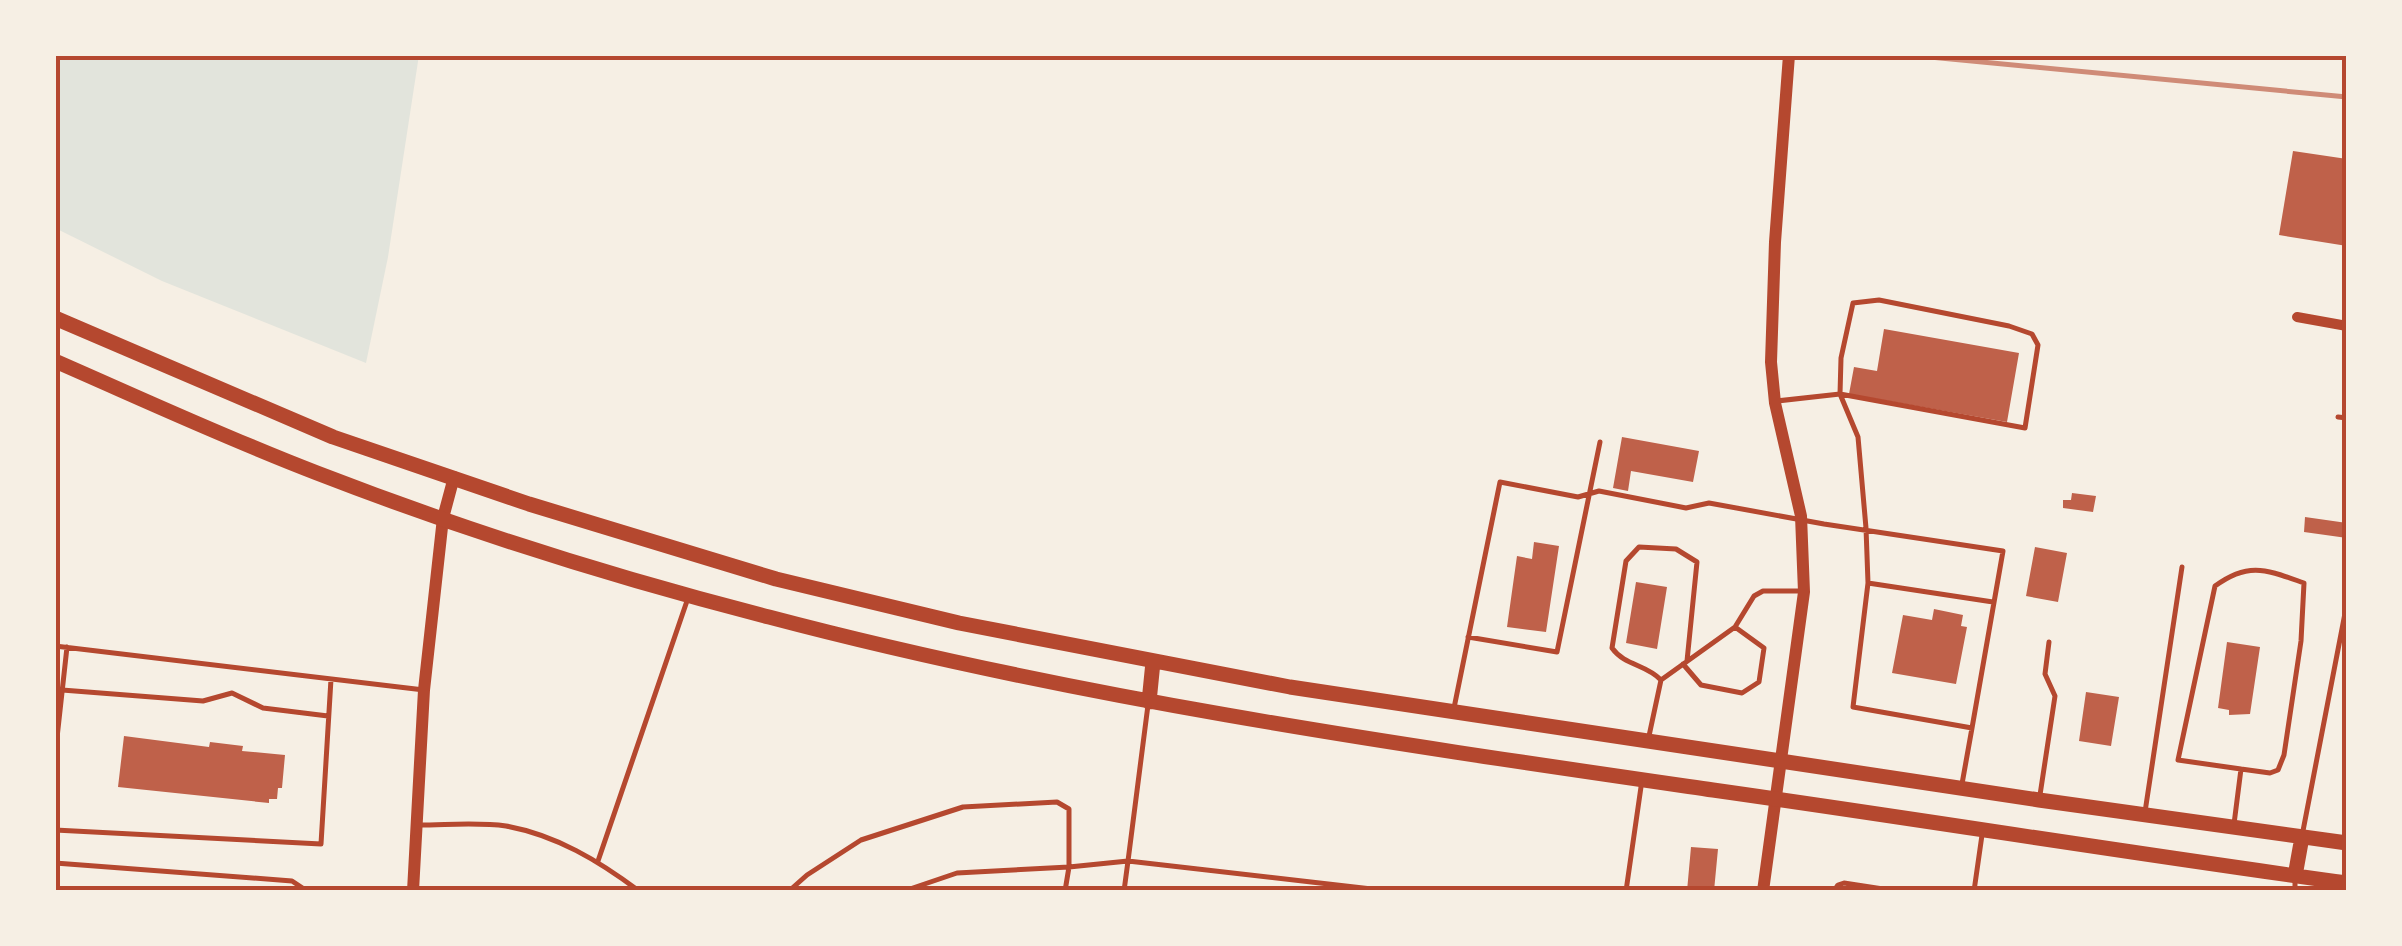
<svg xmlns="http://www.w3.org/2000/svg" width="2402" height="946" font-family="'Asap Condensed',sans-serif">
  <rect width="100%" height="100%" fill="#f6efe4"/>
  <!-- green -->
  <path fill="#e2e4dc" d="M 55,55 L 419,55 L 388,257 L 366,363 L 162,281 L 55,228 Z"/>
  <!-- building -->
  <path fill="#bf614a" d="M 2293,151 L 2347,159 L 2347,246 L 2279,235 Z
    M 1884,329 L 2019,353 L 2007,422 L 1849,394 L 1854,367 L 1877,371 Z
    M 1622,437 L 1699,451 L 1693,482 L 1631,471 L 1628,491 L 1613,488 Z
    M 2072,493 L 2096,496 L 2093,512 L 2063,508 L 2063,500 L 2071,500 Z
    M 2305,517 L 2347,523 L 2347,538 L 2304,532 Z
    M 1534,542 L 1559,546 L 1546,632 L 1507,627 L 1517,556 L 1532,559 Z
    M 2035,547 L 2067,553 L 2058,602 L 2026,596 Z
    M 1636,582 L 1667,587 L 1657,649 L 1626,643 Z
    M 1934,609 L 1963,615 L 1961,626 L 1967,627 L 1956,684 L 1892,673 L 1903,615 L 1932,620 Z
    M 2227,642 L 2260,647 L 2250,714 L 2229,715 L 2229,710 L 2218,708 Z
    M 2086,692 L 2119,697 L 2111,746 L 2079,741 Z
    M 124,736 L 209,747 L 210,742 L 243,746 L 242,751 L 285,755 L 282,788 L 278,788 L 277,799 L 269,799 L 269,803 L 118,787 Z
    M 1691,847 L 1718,849 L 1714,891 L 1687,891 Z"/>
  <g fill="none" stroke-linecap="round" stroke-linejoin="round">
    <!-- service -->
    <path stroke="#b5482f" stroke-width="5" d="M 1879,300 L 2009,326 L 2032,334 L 2038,345 L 2025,428 L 1840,394 L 1841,358 L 1853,303 Z
      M 2338,417 L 2347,418
      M 1868,583 L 1993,602
      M 1468,637 L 1557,652 L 1600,442
      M 55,646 L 424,690
      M 1683,664 L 1701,685 L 1742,693 L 1759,682 L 1764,648 L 1735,627
      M 1661,680 C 1646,664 1625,666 1612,648 L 1626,561 L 1639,547 L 1676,549 L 1697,562 L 1687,661
      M 62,690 L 203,701 L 232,693 L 263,708 L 328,716
      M 1454,708 L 1500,482 L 1578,497 L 1599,491 L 1686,508 L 1709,503 L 1824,524 L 2003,551 L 1972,728 L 1853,707 L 1868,583 L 1866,528 L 1858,437 L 1840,394 L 1777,401
      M 1649,736 L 1661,680 L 1735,627 L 1754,596 L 1763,591 L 1801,591
      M 55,756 L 67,647
      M 1962,784 L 1972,728
      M 2040,795 L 2055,696 L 2045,674 L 2049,642
      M 2145,812 L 2182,567
      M 2234,824 L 2241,769 L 2270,773 L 2278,770 L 2284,755 L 2301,641 L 2304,583 C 2267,570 2249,561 2215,586 L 2178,760 L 2241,769
      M 419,825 C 447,825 478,822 506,826 C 556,835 599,861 639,891
      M 55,830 L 321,844 L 331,679
      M 2302,836 L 2347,603
      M 598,861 L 688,598
      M 55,863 L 292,881 L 307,891
      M 2295,879 L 2295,891
      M 789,891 L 807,875 L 861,840 L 963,807 L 1057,802 L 1069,809 L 1069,867 L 957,873 L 904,891
      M 1065,891 L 1069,867 L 1128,861 L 1148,705
      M 1124,891 L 1128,861 L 1389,891
      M 1626,891 L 1642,780
      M 1834,891 L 1838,885 L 1844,883 L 1896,891
      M 1974,891 L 1982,835"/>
    <!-- minor -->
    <path stroke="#b5482f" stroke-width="10" d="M 2297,317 L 2347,326"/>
    <!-- tertiary -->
    <path stroke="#b5482f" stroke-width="12" d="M 413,891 L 424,690 L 443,518 L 454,477
      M 1763,891 L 1804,592 L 1801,516 L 1775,403 L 1771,362 L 1775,242 L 1789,55"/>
    <!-- primary -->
    <path stroke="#b5482f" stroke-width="15" d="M 55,318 L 333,437 L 529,504 L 776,579 L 959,623 L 1290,687 L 2039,800 L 2347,843
      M 55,361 C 142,399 228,439 317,473 C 464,530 616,578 769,617 C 1079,699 1396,744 1713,790 C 1925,820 2135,854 2347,883
      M 1149,702 L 1153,662
      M 2295,876 L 2302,837"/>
    <!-- rail -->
    <path stroke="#cf8b77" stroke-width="5" d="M 1909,55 L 2347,97"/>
  </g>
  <!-- border -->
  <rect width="2402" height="946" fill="none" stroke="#f6efe4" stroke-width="115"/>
  <rect x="58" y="58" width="2286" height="830" fill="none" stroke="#b5482f" stroke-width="4"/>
</svg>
